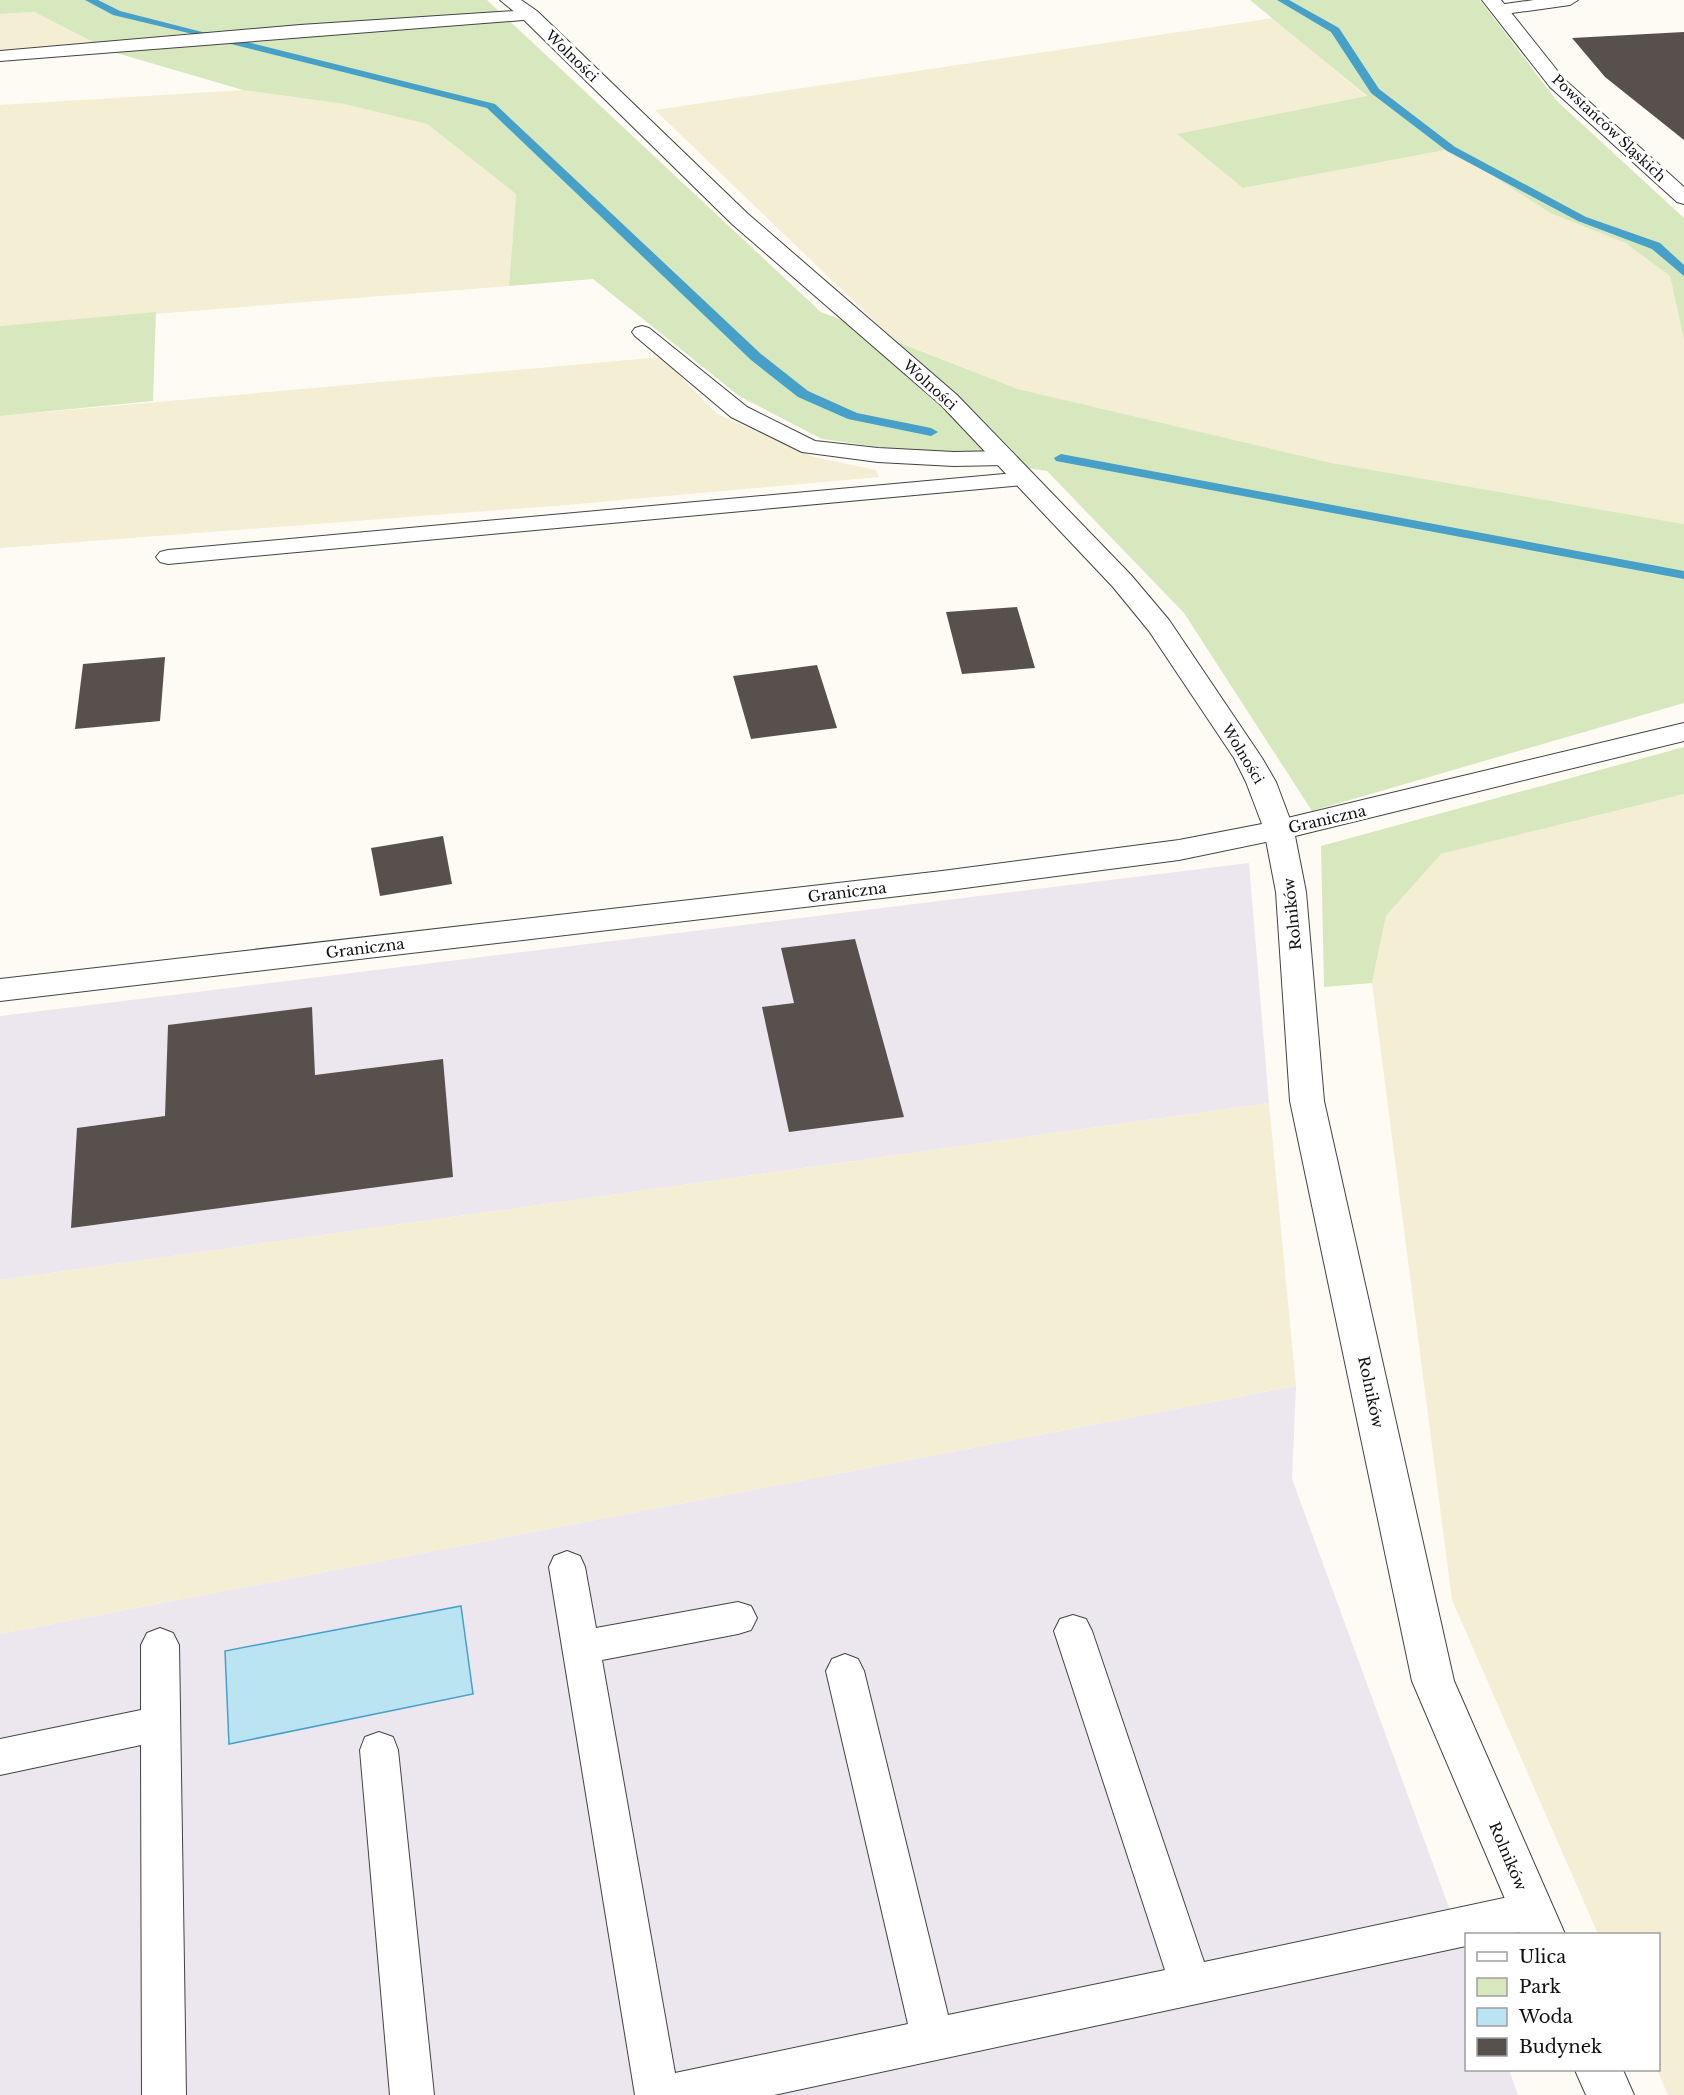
<svg xmlns="http://www.w3.org/2000/svg" width="1684" height="2095" font-family="'Libre Baskerville',serif">
  <rect width="100%" height="100%" fill="#fefbf4"/>
  <!-- industrial -->
  <path fill="#ece6ee" d="M 1249,863 L 1269,1103 L 0,1280 L 0,1016 Z
    M 1296,1386 L 1292,1479 L 1466,1954 L 1466,2070 L 1509,2070 L 1518,2095 L 0,2095 L 0,1634 Z"/>
  <!-- farmland -->
  <path fill="#f4eed5" d="M 34,12 L 113,52 L 0,60 L 0,14 Z
    M 1273,18 L 1367,97 L 1178,135 L 1244,188 L 1451,149 L 1550,213 L 1625,243 L 1670,276 L 1684,340 L 1684,524 L 1332,463 L 1018,389 L 894,340 L 655,110 Z
    M 243,90 L 344,104 L 427,124 L 516,194 L 509,286 L 0,326 L 0,105 Z
    M 662,357 L 717,414 L 814,457 L 876,470 L 879,477 L 567,505 L 0,548 L 0,416 Z
    M 1684,794 L 1684,2095 L 1668,2095 L 1657,2070 L 1658,1934 L 1598,1934 L 1452,1600 L 1372,983 L 1386,916 L 1441,854 Z
    M 1269,1103 L 1296,1386 L 0,1634 L 0,1280 Z"/>
  <!-- green -->
  <path fill="#d8e8be" d="M 0,0 L 487,0 L 821,312 L 1018,389 L 1332,463 L 1684,524 L 1684,703 L 1312,811 L 1184,613 L 1047,471 L 822,439 L 739,396 L 593,279 L 509,286 L 516,194 L 427,124 L 344,104 L 243,90 L 113,52 L 34,12 L 0,14 Z
    M 1250,0 L 1480,0 L 1557,101 L 1684,218 L 1684,340 L 1670,276 L 1625,243 L 1550,213 L 1451,149 L 1243,188 L 1177,134 L 1367,96 Z
    M 156,312 L 153,401 L 0,416 L 0,326 Z
    M 1684,747 L 1684,794 L 1441,854 L 1386,916 L 1372,983 L 1324,987 L 1321,846 Z"/>
  <!-- water -->
  <path fill="#bbe4f3" stroke="#46a0c7" stroke-width="1.5" d="M 461,1606 L 473,1694 L 229,1744 L 225,1651 Z"/>
  <g fill="none" stroke-linecap="round" stroke-linejoin="round">
    <!-- stream -->
    <path fill="#46a0c7" fill-rule="evenodd" d="M 85,0 L 98,0 L 120,11 L 206,33 L 201,36 L 113,15 Z
      M 1277,0 L 1289,0 L 1339,28 L 1379,89 L 1455,147 L 1586,217 L 1660,243 L 1684,265 L 1684,276 L 1652,249 L 1578,221 L 1447,151 L 1371,93 L 1331,32 Z
      M 235,39 L 495,104 L 761,354 L 808,391 L 857,413 L 931,428 L 938,432 L 931,436 L 848,419 L 798,397 L 751,360 L 487,108 L 231,44 L 230,42 Z
      M 1061,454 L 1684,571 L 1684,579 L 1056,461 L 1054,458 Z"/>
  </g>
  <!-- building -->
  <path fill="#58504d" d="M 1684,32 L 1684,140 L 1605,77 L 1572,38 Z
    M 1017,607 L 1035,668 L 962,674 L 946,612 Z
    M 165,657 L 160,721 L 75,729 L 83,664 Z
    M 817,665 L 837,728 L 751,739 L 733,676 Z
    M 443,836 L 452,884 L 380,896 L 371,848 Z
    M 855,939 L 904,1117 L 789,1132 L 762,1007 L 794,1003 L 781,948 Z
    M 312,1007 L 315,1075 L 443,1059 L 453,1177 L 71,1228 L 77,1128 L 165,1116 L 168,1025 Z"/>
  <g fill="none" stroke-linecap="round" stroke-linejoin="round">
    <defs>
      <path id="service" d="M 1534,0 L 1578,0 L 1570,5 L 1498,15 L 1490,10 L 1498,5 Z
        M 530,10 L 538,15 L 536,19 L 0,61 L 0,51 L 300,25 Z
        M 642,326 L 649,328 L 747,407 L 815,441 L 878,448 L 954,452 L 1005,451 L 1013,453 L 1016,458 L 1013,463 L 1005,465 L 954,466 L 878,462 L 802,452 L 731,417 L 635,336 L 632,332 L 635,328 Z
        M 1025,472 L 1033,474 L 1036,479 L 1033,484 L 168,564 L 160,562 L 156,557 L 160,552 L 168,550 Z
        M 567,1551 L 580,1556 L 585,1567 L 596,1628 L 738,1602 L 751,1606 L 757,1618 L 751,1630 L 738,1634 L 602,1660 L 675,2073 L 908,2024 L 826,1671 L 832,1659 L 845,1654 L 858,1659 L 864,1671 L 948,2015 L 1165,1970 L 1054,1631 L 1060,1619 L 1073,1615 L 1086,1619 L 1092,1631 L 1204,1962 L 1532,1892 L 1546,1898 L 1552,1912 L 1546,1926 C 1520,1936 1494,1934 1466,1934 L 1466,1946 L 774,2095 L 635,2095 L 549,1567 L 554,1556 Z
        M 160,1628 L 173,1633 L 179,1645 L 186,2095 L 142,2095 L 141,1745 L 0,1775 L 0,1739 L 141,1710 L 141,1645 L 147,1633 Z
        M 379,1732 L 393,1737 L 398,1750 L 434,2095 L 390,2095 L 360,1750 L 365,1737 Z"/>
      <path id="minor" d="M 500,0 L 521,0 L 537,11 L 748,214 L 957,395 L 1131,575 L 1169,620 L 1262,758 L 1276,782 L 1294,830 L 1290,837 L 1179,860 L 942,891 L 0,1001 L 0,979 L 942,871 L 1179,840 L 1262,824 L 1246,782 L 1234,758 L 1149,631 L 1113,587 L 941,405 L 732,224 L 523,19 Z"/>
      <path id="tertiary" d="M 1482,0 L 1501,0 L 1564,79 L 1684,187 L 1684,204 L 1677,202 L 1550,87 Z
        M 1684,723 L 1684,741 L 1295,836 L 1306,892 L 1324,1101 L 1454,1681 L 1565,1934 L 1520,1934 L 1412,1681 L 1290,1101 L 1276,892 L 1264,830 L 1268,823 L 1279,820 Z
        M 1575,2070 L 1623,2070 L 1634,2095 L 1586,2095 Z"/>
    </defs>
    <!-- service casing -->
    <use href="#service" stroke="#434343" stroke-width="2"/>
    <!-- minor casing -->
    <use href="#minor" stroke="#434343" stroke-width="2"/>
    <!-- tertiary casing -->
    <use href="#tertiary" stroke="#434343" stroke-width="2"/>
    <!-- service -->
    <use href="#service" fill="#fff" fill-rule="evenodd"/>
    <!-- minor -->
    <use href="#minor" fill="#fff" fill-rule="evenodd"/>
    <!-- tertiary -->
    <use href="#tertiary" fill="#fff" fill-rule="evenodd"/>
  </g>
  <g text-anchor="middle" dominant-baseline="central" stroke-width="6" stroke-linejoin="round" paint-order="stroke">
    <!-- far-street labels -->
    <g font-size="14" fill="#101010" stroke="#fff">
      <text transform="translate(572 56) rotate(44)">Wolności</text>
      <text transform="translate(1609 128) rotate(43)">Powstańców Śląskich</text>
      <text transform="translate(930 385) rotate(42)">Wolności</text>
      <text transform="translate(1243 754) rotate(59)">Wolności</text>
    </g>
    <!-- street labels -->
    <g font-size="15" fill="#101010" stroke="#fff">
      <text transform="translate(1327 819) rotate(-13)">Graniczna</text>
      <text transform="translate(847 892) rotate(-7)">Graniczna</text>
      <text transform="translate(1292 914) rotate(-96)">Rolników</text>
      <text transform="translate(365 948) rotate(-7)">Graniczna</text>
      <text transform="translate(1371 1392) rotate(78)">Rolników</text>
      <text transform="translate(1508 1856) rotate(67)">Rolników</text>
    </g>
  </g>
  <!-- legend -->
  <rect x="1465" y="1933" width="195" height="138" fill="#ffffff" stroke="#9f9f9f" stroke-width="1.5"/>
  <rect x="1477" y="1952" width="30" height="9" fill="#ffffff" stroke="#9f9f9f" stroke-width="1.5"/>
  <text x="1519" y="1963" font-size="18" fill="#101010">Ulica</text>
  <rect x="1477" y="1978" width="30" height="18" fill="#d8e8be" stroke="#9f9f9f" stroke-width="1.5"/>
  <text x="1519" y="1993" font-size="18" fill="#101010">Park</text>
  <rect x="1477" y="2008" width="30" height="18" fill="#bbe4f3" stroke="#9f9f9f" stroke-width="1.5"/>
  <text x="1519" y="2023" font-size="18" fill="#101010">Woda</text>
  <rect x="1477" y="2038" width="30" height="18" fill="#58504d" stroke="#9f9f9f" stroke-width="1.5"/>
  <text x="1519" y="2053" font-size="18" fill="#101010">Budynek</text>
</svg>
